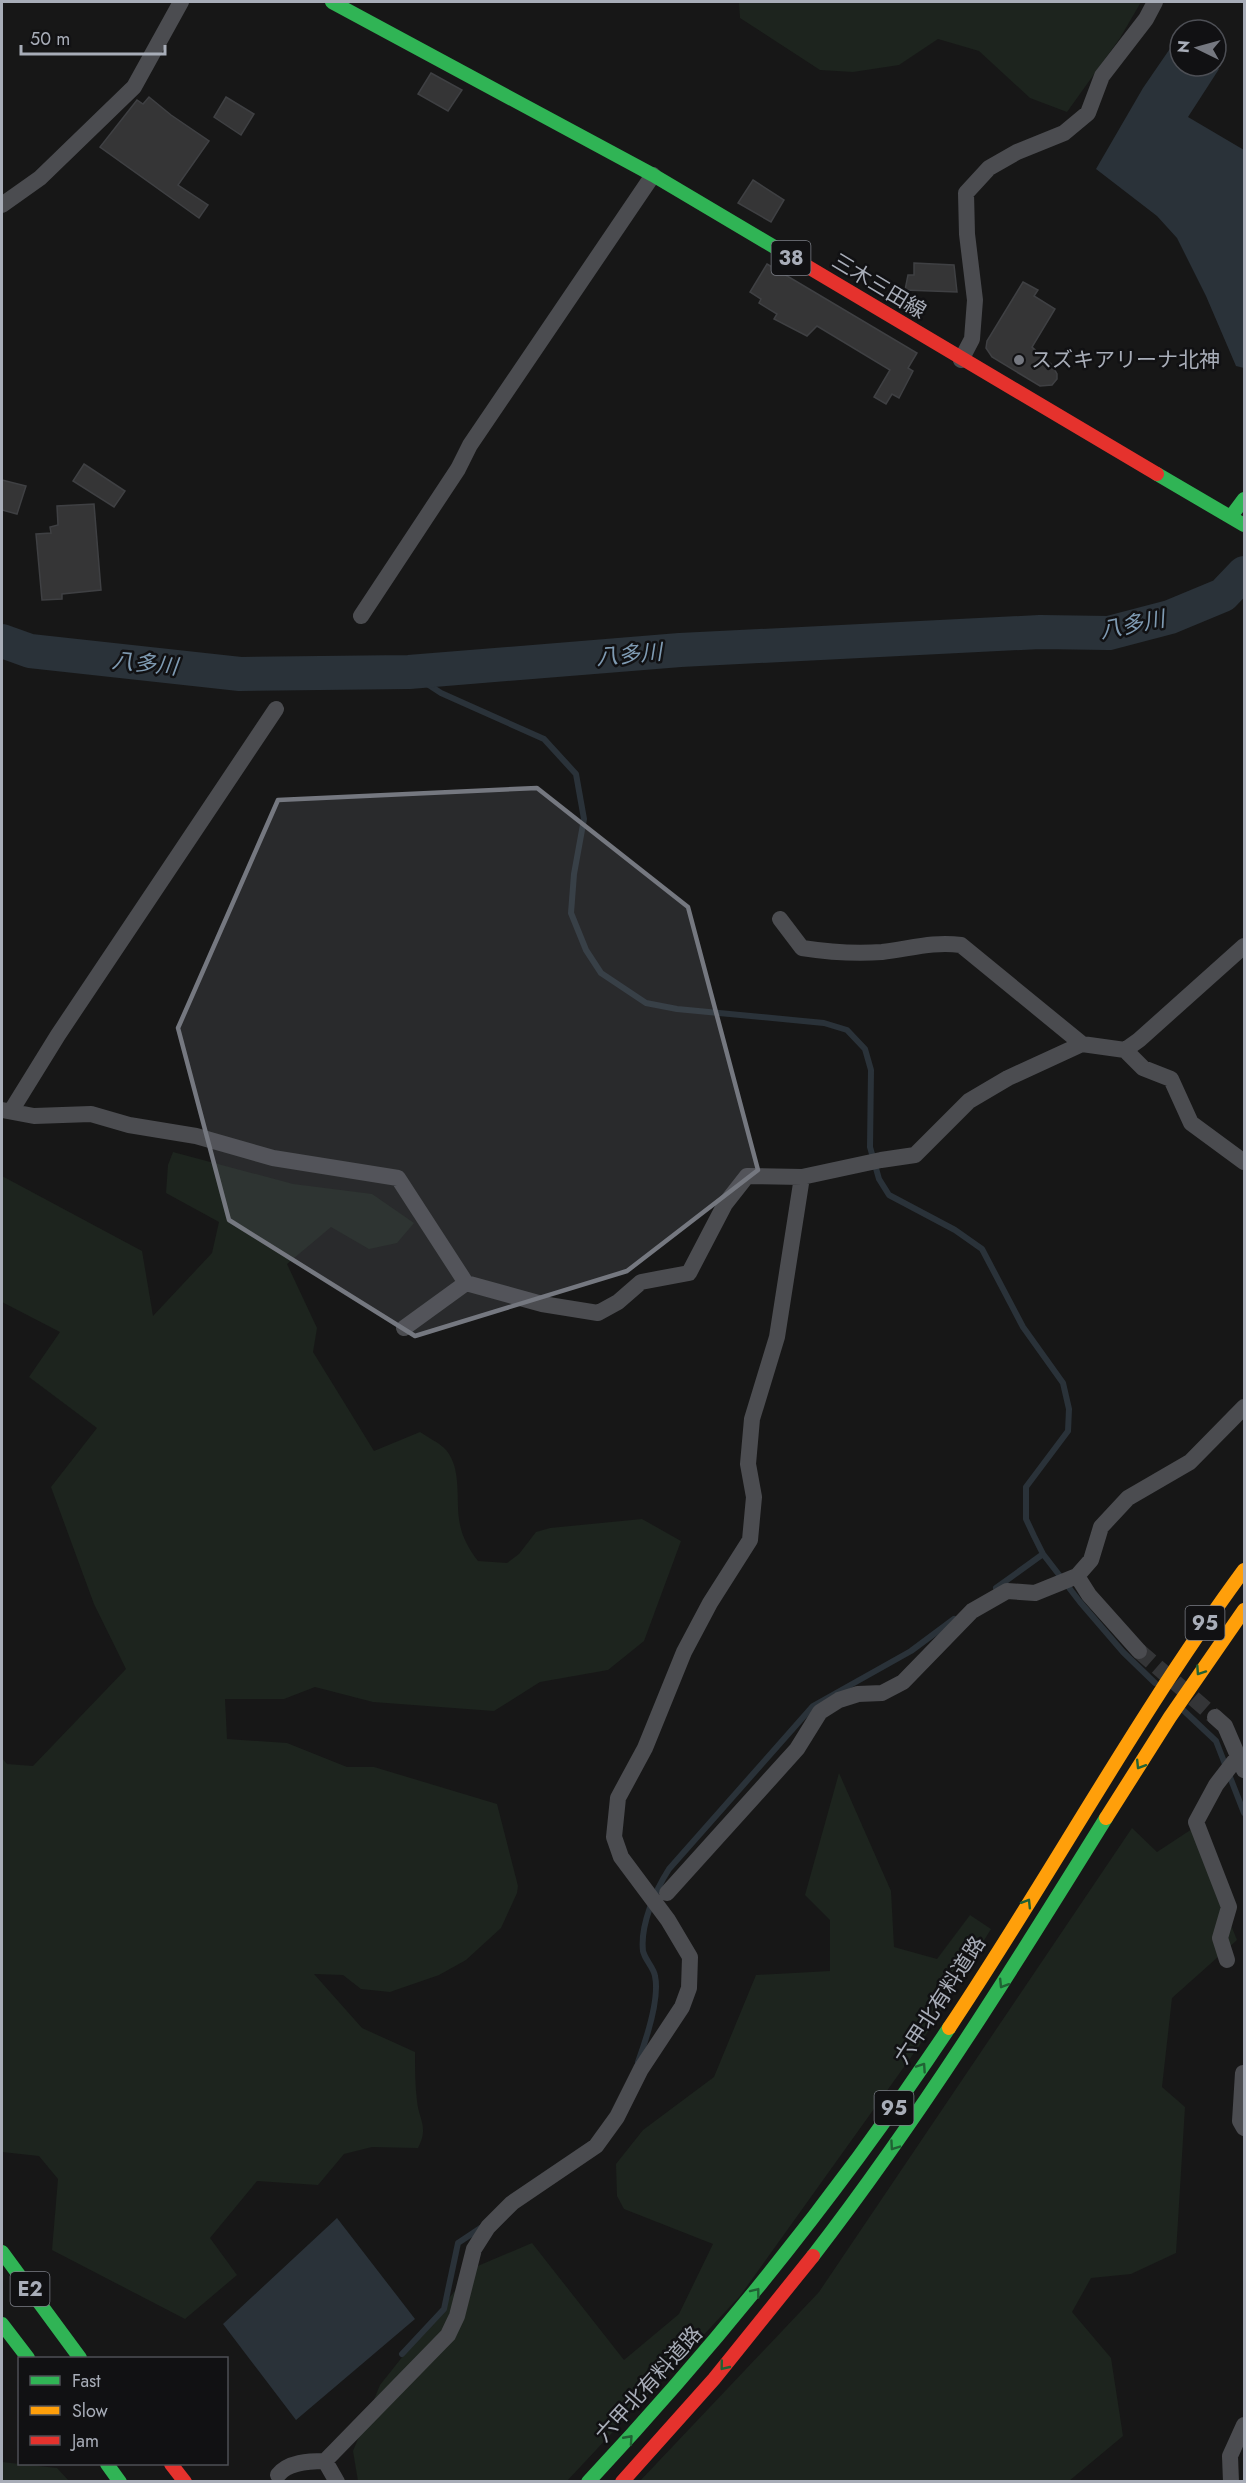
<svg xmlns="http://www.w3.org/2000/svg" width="1246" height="2483" font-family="Jost,'Noto Sans JP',sans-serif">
  <rect width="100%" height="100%" fill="#171717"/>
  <!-- green -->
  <path fill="#1d241e" d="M 739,2 L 1141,2 L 1120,38 L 1067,112 L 1030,98 L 979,51 L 938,39 L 899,65 L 853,72 L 820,70 L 740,18 Z
    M 173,1152 L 293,1184 L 372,1194 L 414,1223 L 397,1243 L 369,1249 L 331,1227 L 287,1264 L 317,1328 L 313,1352 L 374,1451 L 420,1432 C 427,1437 436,1441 443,1447 C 462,1464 456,1496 459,1519 C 461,1535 468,1548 478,1561 L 507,1563 L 519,1554 L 536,1532 L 550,1528 L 642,1519 L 681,1541 L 644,1641 L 608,1670 L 540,1682 L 494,1711 L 373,1702 L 315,1687 L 284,1699 L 225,1699 L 227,1739 L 287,1743 L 347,1767 L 374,1767 L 497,1804 L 518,1886 L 517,1893 L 501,1928 L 466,1960 L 439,1975 L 390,1992 L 361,1989 L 343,1975 L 314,1974 L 362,2028 L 415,2052 C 415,2069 415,2085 417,2101 C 419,2120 429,2127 418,2148 L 372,2147 L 344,2154 L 318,2185 L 257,2181 L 210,2238 L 237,2275 L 185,2319 L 52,2250 L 58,2179 L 39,2156 L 2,2152 L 2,1758 L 7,1764 L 33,1766 L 126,1669 L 94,1604 L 51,1487 L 97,1428 L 29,1377 L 60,1332 L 2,1302 L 2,1176 L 142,1251 L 153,1316 L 212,1253 L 219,1222 L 166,1193 L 168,1165 Z
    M 839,1773 L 891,1891 L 894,1947 L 937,1959 L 970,1915 L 991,1929 L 919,2046 L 740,2296 L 567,2481 L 358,2481 L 353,2451 L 380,2385 L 473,2268 L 532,2243 L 624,2360 L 679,2314 L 713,2244 L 624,2209 L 617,2196 L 616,2164 L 643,2130 L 714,2077 L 756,1975 L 830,1971 L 830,1920 L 805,1895 Z
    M 1132,1828 L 1157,1852 L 1192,1829 L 1237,1940 L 1172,1998 L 1162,2087 L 1185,2107 L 1176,2253 L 1131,2274 L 1091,2278 L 1072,2312 L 1111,2358 L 1123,2436 L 1069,2481 L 639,2482 L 819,2292 Z
    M 2,2462 L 57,2468 L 69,2481 L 2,2481 Z"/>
  <!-- water -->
  <path fill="#2a3239" d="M 1180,34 L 1180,66 L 1216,65 L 1219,69 L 1188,117 L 1244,150 L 1244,368 L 1236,366 L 1206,296 L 1177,238 L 1157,216 L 1096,169 L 1143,88 Z
    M 337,2218 L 415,2319 L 296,2420 L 223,2324 Z"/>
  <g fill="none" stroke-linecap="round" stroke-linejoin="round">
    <!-- stream -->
    <path stroke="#2a3239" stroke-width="6" d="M 409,672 L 441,693 L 544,739 L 576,774 L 584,819 L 574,874 L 571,913 L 586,950 L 601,973 L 646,1003 L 677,1009 L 824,1023 L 847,1030 L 865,1049 L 871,1070 L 870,1147 L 879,1179 L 889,1195 L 955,1230 L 982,1249 L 1023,1327 L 1063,1383 L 1069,1409 L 1068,1431 L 1026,1487 L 1026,1519 L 1034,1536 L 1043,1554 L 1080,1602 L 1123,1652 L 1155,1683
      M 996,1588 L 1043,1554
      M 1182,1709 L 1216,1741 L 1244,1813
      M 638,2062 C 646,2040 660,1999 655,1976 C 654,1968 645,1960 643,1951 C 640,1925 655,1891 669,1869 L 813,1706 L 911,1651 L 954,1619
      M 402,2354 L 444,2309 L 458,2243 L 482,2227"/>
    <!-- river -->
    <path stroke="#2a3239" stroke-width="34" d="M 2,641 L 30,651 L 240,674 L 409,672 L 680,650 L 1040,632 L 1109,633 L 1170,617 L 1223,595 L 1244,573"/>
  </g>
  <!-- building -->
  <path fill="#353536" stroke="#3f4043" stroke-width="1.5" d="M 431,73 L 462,90 L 448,111 L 418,94 Z
    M 149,97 L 171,115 L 209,141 L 178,185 L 208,205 L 199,218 L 100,147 L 137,100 L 143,104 Z
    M 226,97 L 254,114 L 241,135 L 214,117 Z
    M 753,180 L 784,200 L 771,222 L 738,203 Z
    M 914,263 L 954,265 L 957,292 L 905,290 L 908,275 L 914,275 Z
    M 767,264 L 917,353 L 908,368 L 913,371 L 899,398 L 892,394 L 886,404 L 874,397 L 890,370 L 817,326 L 807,336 L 774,319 L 777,314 L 759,303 L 761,299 L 750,292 Z
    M 1023,282 L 1038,290 L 1034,296 L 1055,309 L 1032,347 L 1052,365 L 1057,374 L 1057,379 L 1052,385 L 1040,386 L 992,357 L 986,348 L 987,341 Z
    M 84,464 L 125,491 L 114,507 L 73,481 Z
    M 2,480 L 26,486 L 17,514 L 2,510 Z
    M 94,504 L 101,590 L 62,594 L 62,599 L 42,600 L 36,534 L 51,533 L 50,527 L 58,525 L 57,506 Z"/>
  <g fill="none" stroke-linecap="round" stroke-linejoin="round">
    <!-- street-tunnel -->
    <path stroke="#343537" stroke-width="16" stroke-dasharray="16 8" stroke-linecap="butt" d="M 1139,1651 L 1215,1717"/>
    <!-- street -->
    <path stroke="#4b4c50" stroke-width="16" d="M 2,205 L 40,178 L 134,87 L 181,2
      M 961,360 L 972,339 L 975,300 L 967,234 L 966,193 L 989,168 L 1017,152 L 1064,133 L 1088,113 L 1102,76 L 1146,19 L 1155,2
      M 361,616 L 458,469 L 470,445 L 653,175
      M 780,919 L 802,948 C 828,952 856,954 882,952 C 909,949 933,941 961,945 L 1082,1044
      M 1125,1050 L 1143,1068 L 1171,1079 L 1191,1123 L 1244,1162
      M 2,1110 L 34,1116 L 91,1114 L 129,1125 L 196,1136 L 273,1158 L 398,1178 L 466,1283 L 542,1304 L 598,1313 L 618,1302 L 641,1282 L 689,1273 L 725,1204 L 747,1176 L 802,1177
      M 11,1111 L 58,1035 L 276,709
      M 404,1328 L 466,1283
      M 1077,1576 L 1089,1595 L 1139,1651
      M 1215,1717 L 1225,1726 L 1244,1770
      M 667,1893 L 797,1749 L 820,1712 L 839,1700 L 858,1694 L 882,1693 L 903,1682 L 972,1611 L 1007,1591 L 1035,1593 L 1077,1576 L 1091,1560 L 1101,1527 L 1128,1498 L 1190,1462 L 1244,1407
      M 1227,1960 L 1220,1938 L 1229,1907 L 1196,1822 L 1216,1785 L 1239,1755
      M 1243,2073 L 1240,2121 L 1244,2128
      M 325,2461 L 337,2482
      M 278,2475 C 288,2462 309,2461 325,2461 L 448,2335 L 457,2316 L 474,2249 L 488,2227 L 512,2203 L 596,2146 L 617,2117 L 641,2069 L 682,2007 L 689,1988 L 690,1957 L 668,1920 L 621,1857 L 614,1837 L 618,1798 L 645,1748 L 684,1652 L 710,1603 L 750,1540 L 754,1497 L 748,1464 L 752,1419 L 777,1337 L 802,1177 L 881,1160 L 915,1155 L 969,1101 L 1008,1078 L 1082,1044 L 1125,1050 L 1139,1040 L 1244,946
      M 1231,2482 L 1230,2456 L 1244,2425"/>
    <!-- fast -->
    <path stroke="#30b455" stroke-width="14" d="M 332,2 L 653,175 L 798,261
      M 1157,474 L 1244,525
      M 1232,515 L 1244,499
      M 2,2252 L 80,2358
      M 813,2256 C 921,2116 1013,1968 1106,1818
      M 2,2324 L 28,2358
      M 107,2464 L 120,2482
      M 588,2482 C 721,2340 841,2190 949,2028"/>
    <!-- slow -->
    <path stroke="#ff9f0a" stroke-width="14" d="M 1106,1818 L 1170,1717 L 1244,1610
      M 949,2028 C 1050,1877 1136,1717 1244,1570"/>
    <!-- jam -->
    <path stroke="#e5322d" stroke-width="14" d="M 798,261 L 1157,474
      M 171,2464 L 185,2482
      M 622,2482 L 714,2379 L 813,2256"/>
  </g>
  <!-- one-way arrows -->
  <defs><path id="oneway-chevron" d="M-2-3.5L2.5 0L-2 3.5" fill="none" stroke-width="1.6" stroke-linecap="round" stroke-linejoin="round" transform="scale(1.5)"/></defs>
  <g stroke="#206234">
    <use href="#oneway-chevron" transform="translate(1200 1671) rotate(124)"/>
    <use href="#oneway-chevron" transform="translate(1140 1765) rotate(122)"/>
    <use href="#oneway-chevron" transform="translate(1027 1903) rotate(-58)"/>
    <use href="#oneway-chevron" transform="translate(1003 1984) rotate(122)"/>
    <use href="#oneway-chevron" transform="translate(922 2067) rotate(-56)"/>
    <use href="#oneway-chevron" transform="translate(894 2146) rotate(125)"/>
    <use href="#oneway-chevron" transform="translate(756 2292) rotate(-52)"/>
    <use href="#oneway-chevron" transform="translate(724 2366) rotate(129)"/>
    <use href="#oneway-chevron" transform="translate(629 2439) rotate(-48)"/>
  </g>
  <!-- marked area -->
  <path fill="#757880" fill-opacity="0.2" stroke="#757880" stroke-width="4.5" stroke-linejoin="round" d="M 537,788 L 688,907 L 758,1170 L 627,1271 L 415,1336 L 229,1220 L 178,1028 L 278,800 Z"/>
  <!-- markers -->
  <circle fill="#757880" stroke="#111113" stroke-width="2" cx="1019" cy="360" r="6"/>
  <g text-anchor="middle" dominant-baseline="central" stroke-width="5" stroke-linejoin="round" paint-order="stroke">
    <!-- shield labels -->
    <g fill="#111113" stroke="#7b7e86" stroke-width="1.5">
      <rect x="771.5" y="241" width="39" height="34" rx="4.5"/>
      <rect x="1185.5" y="1606" width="39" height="34" rx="4.5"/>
      <rect x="874.5" y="2091" width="39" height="34" rx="4.5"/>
      <rect x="10.5" y="2272" width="39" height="34" rx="4.5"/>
    </g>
    <g font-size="20" font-weight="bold" fill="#a8adb8">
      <text x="791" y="258">38</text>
      <text x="1205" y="1623">95</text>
      <text x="894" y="2108">95</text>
      <text x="30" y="2289">E2</text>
    </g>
    <!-- street labels -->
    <g font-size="21" fill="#a8adb8" stroke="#111113">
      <text transform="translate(879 286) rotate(31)">三木三田線</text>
      <text transform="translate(940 2000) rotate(-57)">六甲北有料道路</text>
      <text transform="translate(649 2384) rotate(-48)">六甲北有料道路</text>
    </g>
    <!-- poi labels -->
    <g font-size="21" fill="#a8adb8" stroke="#111113" text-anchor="start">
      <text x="1031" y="360">スズキアリーナ北神</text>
    </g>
    <!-- water labels -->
    <g font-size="22" font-style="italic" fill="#7f9bb3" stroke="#111113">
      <text transform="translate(1132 624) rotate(-11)">八多川</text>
      <text transform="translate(629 654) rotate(-5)">八多川</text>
      <text transform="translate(145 663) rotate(6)">八多川</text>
    </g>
  </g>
  <!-- border -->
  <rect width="1246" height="2483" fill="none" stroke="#a8adb8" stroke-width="6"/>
  <!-- legend -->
  <rect x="18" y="2357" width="210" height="108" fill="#111113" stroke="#4d4f55" stroke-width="1.5"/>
  <rect x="30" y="2376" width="30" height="9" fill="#30b455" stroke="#4d4f55" stroke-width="1.5"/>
  <text x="72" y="2387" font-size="18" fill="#a8adb8">Fast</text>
  <rect x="30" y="2406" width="30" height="9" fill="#ff9f0a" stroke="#4d4f55" stroke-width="1.5"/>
  <text x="72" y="2417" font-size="18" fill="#a8adb8">Slow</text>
  <rect x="30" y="2436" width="30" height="9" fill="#e5322d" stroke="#4d4f55" stroke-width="1.5"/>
  <text x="72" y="2447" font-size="18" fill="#a8adb8">Jam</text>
  <!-- north arrow -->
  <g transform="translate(1198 48) rotate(275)"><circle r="28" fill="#111113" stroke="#4d4f55" stroke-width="1.5"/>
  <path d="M0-4.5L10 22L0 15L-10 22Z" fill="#757880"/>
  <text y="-9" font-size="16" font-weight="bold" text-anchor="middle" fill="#a8adb8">N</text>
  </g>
  <!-- scale -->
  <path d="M21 45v9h144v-9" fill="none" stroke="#a8adb8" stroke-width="3"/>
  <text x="30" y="45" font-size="18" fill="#a8adb8" stroke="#111113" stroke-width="4.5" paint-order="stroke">50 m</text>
</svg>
